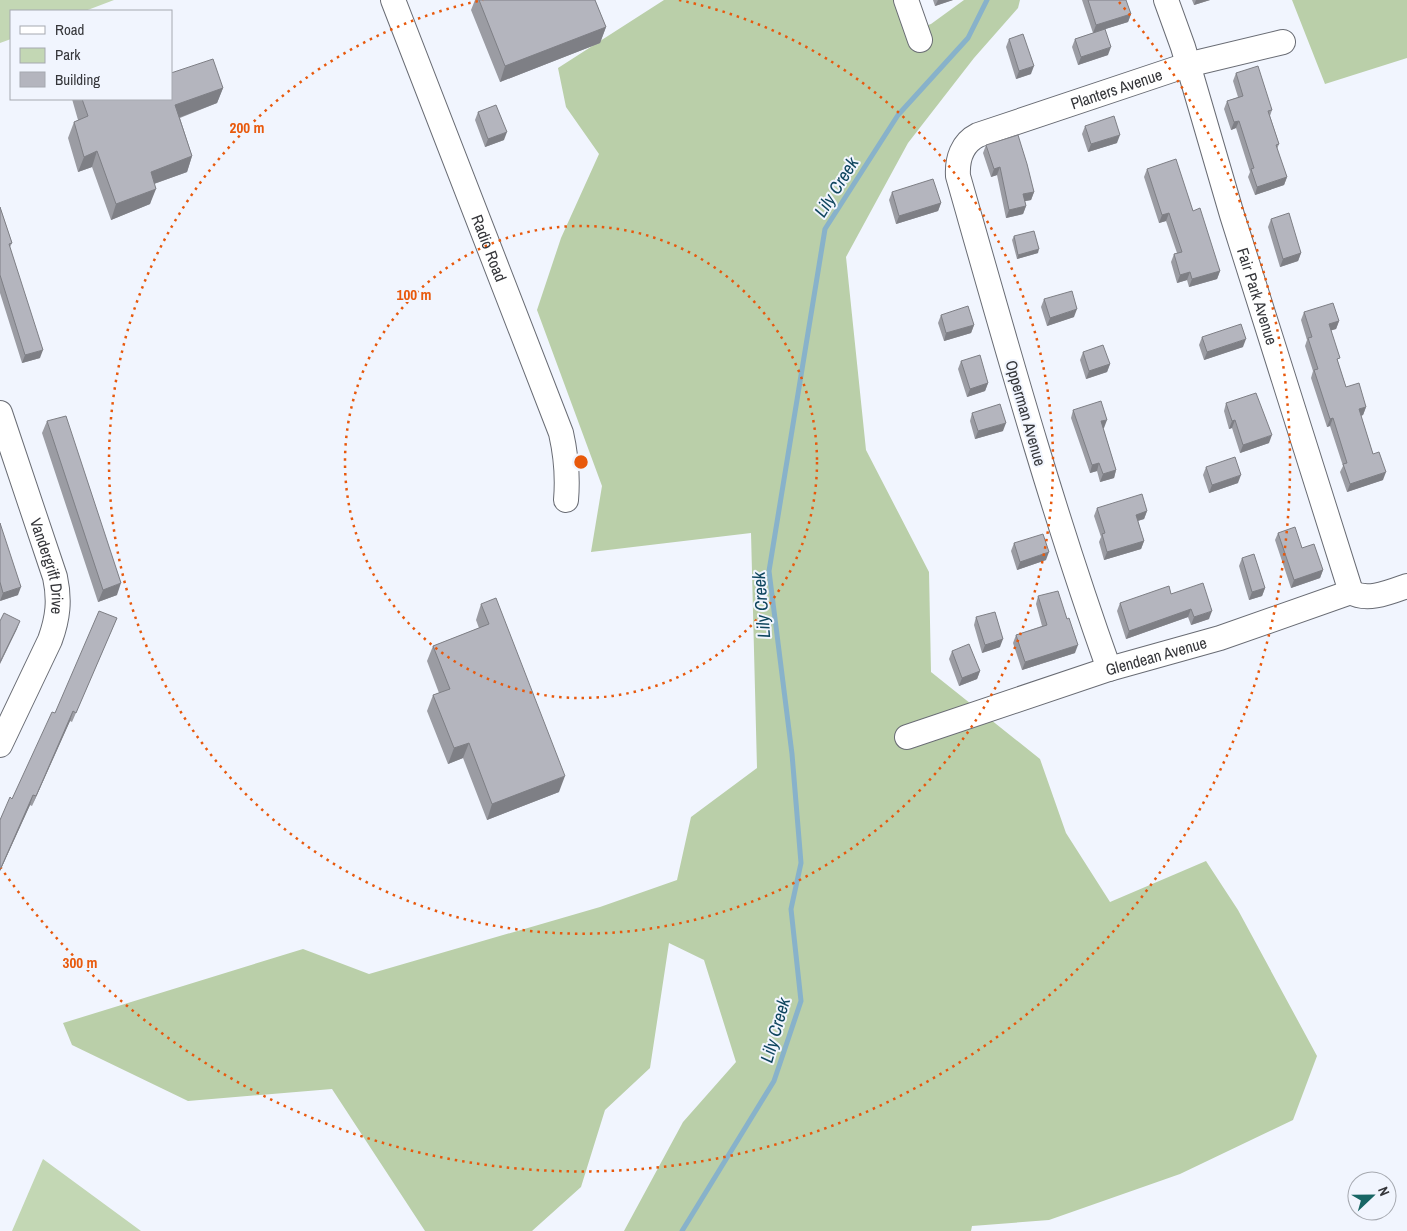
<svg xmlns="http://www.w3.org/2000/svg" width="1407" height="1231" font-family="'Archivo Narrow',sans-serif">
  <rect width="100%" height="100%" fill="#f1f5fe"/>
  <!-- green -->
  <path fill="#c3d7b4" d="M 0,0 L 114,0 L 85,11 L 11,11 L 11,39 L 0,43 Z
    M 43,1159 L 141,1231 L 12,1231 Z"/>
  <!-- forest -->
  <path fill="#bacfa9" d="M 664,0 L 895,0 L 908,32 L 931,24 L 964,0 L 1020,0 L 1018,8 L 974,58 L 908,143 L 846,257 L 866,450 L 929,572 L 931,672 L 1040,759 L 1066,833 L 1110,902 L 1206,861 L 1238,910 L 1317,1056 L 1293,1120 L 1180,1174 L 1049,1220 L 972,1226 L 971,1231 L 624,1231 L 683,1122 L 736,1062 L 704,960 L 669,943 L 650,1068 L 605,1110 L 581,1187 L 532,1231 L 425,1231 L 332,1089 L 188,1101 L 72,1045 L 63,1023 L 303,949 L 369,974 L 600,907 L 677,880 L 691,817 L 757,768 L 751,533 L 591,552 L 602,486 L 537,310 L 561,238 L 599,154 L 566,107 L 558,68 Z
    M 1292,0 L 1407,0 L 1407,58 L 1325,84 Z"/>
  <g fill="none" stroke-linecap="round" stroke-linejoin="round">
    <!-- stream -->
    <path stroke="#88b2ca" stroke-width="5" d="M 682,1231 L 774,1081 L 801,1001 L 791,909 L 801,863 L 792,754 L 769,571 L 825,229 L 898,115 L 968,38 L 987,0"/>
    <defs>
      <g id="minor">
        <path id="s1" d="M 393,0 L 561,433 C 566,455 568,477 566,500"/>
        <path d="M 906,0 L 920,40"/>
        <path id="s2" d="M 1166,0 L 1183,47 L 1232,215 L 1351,592"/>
        <path id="s3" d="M 0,413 L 55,577 C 60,600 58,618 50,640 L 0,745"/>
        <path d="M 1351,592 C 1367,602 1390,592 1407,586"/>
        <path id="s4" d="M 1109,669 C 1051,507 1005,341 958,176 C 957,159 962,143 978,135 L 1187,65 L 1283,42"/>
        <path id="s5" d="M 907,737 L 1109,669 L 1220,638 L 1351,592"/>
      </g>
    </defs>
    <!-- minor casing -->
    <use href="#minor" stroke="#696c74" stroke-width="26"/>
    <!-- minor -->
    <use href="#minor" stroke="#fff" stroke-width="24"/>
  </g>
  <!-- wall -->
  <path fill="#9b9ca3" d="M 475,0 L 595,0 L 606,27 L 600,43 L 500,82 L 471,10 Z
    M 933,0 L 953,0 L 935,6 Z
    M 1082,0 L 1126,0 L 1131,14 L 1128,22 L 1105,29 L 1108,55 L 1078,65 L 1072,47 L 1075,39 L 1093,33 Z
    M 1192,0 L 1210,0 L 1194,5 Z
    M 1009,39 L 1031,74 L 1016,79 L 1006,47 Z
    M 1236,73 L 1272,110 L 1270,116 L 1279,144 L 1277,149 L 1287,177 L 1284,185 L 1255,195 L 1248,177 L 1250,172 L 1236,128 L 1231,130 L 1224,109 L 1227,101 L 1238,97 L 1233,81 Z
    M 223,88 L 217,103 L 180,118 L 192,156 L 187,172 L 154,184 L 150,204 L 111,220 L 92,167 L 78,172 L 68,138 L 74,122 L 78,120 L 72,99 L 171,99 Z
    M 478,112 L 504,140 L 485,147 L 475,120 Z
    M 1085,126 L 1117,143 L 1088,152 L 1082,134 Z
    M 986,145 L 1034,192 L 1031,200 L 1025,201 L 1026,206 L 1023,214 L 1006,218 L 997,175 L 991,177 L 983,153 Z
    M 1147,169 L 1193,211 L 1220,271 L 1217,279 L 1189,287 L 1187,280 L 1177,283 L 1171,262 L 1174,254 L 1177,253 L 1166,221 L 1159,223 L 1144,177 Z
    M 892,192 L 941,203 L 938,211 L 896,224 L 889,200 Z
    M 0,207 L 12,243 L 10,247 L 40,358 L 22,363 L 0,293 Z
    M 1271,219 L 1301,253 L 1298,261 L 1280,267 L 1268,227 Z
    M 1014,236 L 1038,253 L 1017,259 L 1012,240 Z
    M 1044,299 L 1074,317 L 1047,326 L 1041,307 Z
    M 1304,312 L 1339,321 L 1336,329 L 1331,330 L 1338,362 L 1346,387 L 1366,407 L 1363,415 L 1361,416 L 1373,454 L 1383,480 L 1347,492 L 1340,472 L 1343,466 L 1330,426 L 1327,427 L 1311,378 L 1313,371 L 1305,346 L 1307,340 L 1301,320 Z
    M 941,315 L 974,325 L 971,333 L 944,341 L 938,323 Z
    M 1202,337 L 1243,347 L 1204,360 L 1199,345 Z
    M 1083,352 L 1110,364 L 1107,372 L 1086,379 L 1080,360 Z
    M 961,361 L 988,383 L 985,391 L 967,397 L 958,369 Z
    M 1226,403 L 1269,443 L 1240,453 L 1232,428 L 1229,429 L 1224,411 Z
    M 1073,410 L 1104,428 L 1103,428 L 1116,470 L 1114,478 L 1100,482 L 1097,471 L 1090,473 L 1071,418 Z
    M 972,413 L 1003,431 L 975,439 L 970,421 Z
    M 47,421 L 117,595 L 98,602 L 42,433 Z
    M 1206,467 L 1238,483 L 1209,493 L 1203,475 Z
    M 1097,508 L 1147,511 L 1144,519 L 1138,521 L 1144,541 L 1141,549 L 1104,560 L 1099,542 L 1101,537 L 1094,516 Z
    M 0,523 L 18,595 L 0,601 Z
    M 1278,533 L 1302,548 L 1323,570 L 1320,578 L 1291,588 L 1275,540 Z
    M 1014,543 L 1046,560 L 1017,570 L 1011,551 Z
    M 1242,558 L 1265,588 L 1262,596 L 1249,600 L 1239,566 Z
    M 1171,594 L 1209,619 L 1191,625 L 1188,617 L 1126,639 L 1117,611 L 1120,603 Z
    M 1038,596 L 1075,653 L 1022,670 L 1013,643 L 1016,635 L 1042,626 L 1036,604 Z
    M 481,604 L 559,792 L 487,820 L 463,758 L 448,764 L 427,711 L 433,695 L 439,693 L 427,661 L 433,646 L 479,628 L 476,620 Z
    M 976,617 L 1000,647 L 982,653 L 974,625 Z
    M 117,618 L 72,722 L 70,721 L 32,806 L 30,805 L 0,871 L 0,820 L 12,799 L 55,713 Z
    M 952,651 L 980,671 L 977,679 L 959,686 L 949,659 Z"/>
  <!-- shaded-wall -->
  <path fill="#7e7f85" d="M 938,0 L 953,0 L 935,6 Z
    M 1196,0 L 1210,0 L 1194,5 Z
    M 1131,14 L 1128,22 L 1093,33 L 1096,25 Z
    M 606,27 L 600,43 L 500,82 L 505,66 Z
    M 1111,47 L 1108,55 L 1078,65 L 1081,57 Z
    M 1034,66 L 1031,74 L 1016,79 L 1019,71 Z
    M 223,88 L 217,103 L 170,121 L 175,105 Z
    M 1239,121 L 1236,128 L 1231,130 L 1234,122 Z
    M 507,132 L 504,140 L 485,147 L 488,139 Z
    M 1120,135 L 1117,143 L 1088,152 L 1091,144 Z
    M 97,151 L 92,167 L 78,172 L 84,157 Z
    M 192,156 L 187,172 L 145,187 L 151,172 Z
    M 1000,167 L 997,175 L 991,177 L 994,169 Z
    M 1287,177 L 1284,185 L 1255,195 L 1257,187 Z
    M 156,189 L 150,204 L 111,220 L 116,204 Z
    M 1034,192 L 1031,200 L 1020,202 L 1023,194 Z
    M 941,203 L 938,211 L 896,224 L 899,216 Z
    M 1026,206 L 1023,214 L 1006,218 L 1009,210 Z
    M 1169,213 L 1166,221 L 1159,223 L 1162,215 Z
    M 1039,249 L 1038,253 L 1017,259 L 1018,255 Z
    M 1301,253 L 1298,261 L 1280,267 L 1283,259 Z
    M 1220,271 L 1217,279 L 1189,287 L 1192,279 Z
    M 1190,272 L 1187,280 L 1177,283 L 1180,275 Z
    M 1077,309 L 1074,317 L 1047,326 L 1050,318 Z
    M 1339,321 L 1336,329 L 1326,332 L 1329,324 Z
    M 974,325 L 971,333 L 944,341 L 946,333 Z
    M 1246,339 L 1243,347 L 1204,360 L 1207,352 Z
    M 43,350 L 40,358 L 22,363 L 25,355 Z
    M 1110,364 L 1107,372 L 1086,379 L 1089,371 Z
    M 988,383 L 985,391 L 967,397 L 970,389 Z
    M 1366,407 L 1363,415 L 1356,417 L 1359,409 Z
    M 1333,418 L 1330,426 L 1327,427 L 1330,419 Z
    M 1107,420 L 1104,428 L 1098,429 L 1101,421 Z
    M 1235,420 L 1232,428 L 1229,429 L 1232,421 Z
    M 1006,423 L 1003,431 L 975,439 L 978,431 Z
    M 1272,435 L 1269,443 L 1240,453 L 1243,445 Z
    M 1099,463 L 1097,471 L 1090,473 L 1092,465 Z
    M 1116,470 L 1114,478 L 1100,482 L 1103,474 Z
    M 1386,472 L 1383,480 L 1347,492 L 1350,484 Z
    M 1241,475 L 1238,483 L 1209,493 L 1212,485 Z
    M 1147,511 L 1144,519 L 1133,522 L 1136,515 Z
    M 1144,541 L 1141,549 L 1104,560 L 1107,552 Z
    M 1049,552 L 1046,560 L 1017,570 L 1020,562 Z
    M 1323,570 L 1320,578 L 1291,588 L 1294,580 Z
    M 121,583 L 117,595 L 98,602 L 103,590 Z
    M 21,587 L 18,595 L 0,601 L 3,593 Z
    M 1265,588 L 1262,596 L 1249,600 L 1252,592 Z
    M 1191,609 L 1188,617 L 1126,639 L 1129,631 Z
    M 1212,611 L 1209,619 L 1191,625 L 1194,617 Z
    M 20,621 L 17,629 L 0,664 L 0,662 Z
    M 1003,639 L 1000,647 L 982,653 L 985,645 Z
    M 1078,645 L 1075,653 L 1022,670 L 1025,662 Z
    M 980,671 L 977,679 L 959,686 L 962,678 Z
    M 73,711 L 70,721 L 32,806 L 36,796 Z
    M 469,743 L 463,758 L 448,764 L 454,748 Z
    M 565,776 L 559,792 L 487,820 L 492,804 Z
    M 33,795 L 30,805 L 0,871 L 0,870 Z"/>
  <!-- building -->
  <path fill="#b4b5be" stroke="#7e7f85" d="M 479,0 L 595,0 L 606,27 L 505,66 Z
    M 1088,0 L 1126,0 L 1131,14 L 1096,25 Z
    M 1105,29 L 1111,47 L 1081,57 L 1075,39 Z
    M 1023,34 L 1034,66 L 1019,71 L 1009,39 Z
    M 213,59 L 223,88 L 175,105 L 192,156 L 151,172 L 156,189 L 116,204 L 97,151 L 84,157 L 74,122 L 88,116 L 82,99 L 171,99 L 171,73 Z
    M 1258,66 L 1272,110 L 1268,111 L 1279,144 L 1276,145 L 1287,177 L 1257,187 L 1251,169 L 1254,168 L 1239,121 L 1234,122 L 1227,101 L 1243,96 L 1236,73 Z
    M 496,105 L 507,132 L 488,139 L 478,112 Z
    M 1114,116 L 1120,135 L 1091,144 L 1085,126 Z
    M 1018,135 L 1027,164 L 1034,192 L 1023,194 L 1026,206 L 1009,210 L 1000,167 L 994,169 L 986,145 Z
    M 1176,159 L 1193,211 L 1200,208 L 1220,271 L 1192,279 L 1190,272 L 1180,275 L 1174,254 L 1182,252 L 1169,213 L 1162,215 L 1147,169 Z
    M 933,179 L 941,203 L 899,216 L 892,192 Z
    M 0,207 L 12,243 L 9,244 L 43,350 L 25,355 L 0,275 Z
    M 1289,213 L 1301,253 L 1283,259 L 1271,219 Z
    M 1034,231 L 1039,249 L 1018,255 L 1014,236 Z
    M 1072,291 L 1077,309 L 1050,318 L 1044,299 Z
    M 1333,303 L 1339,321 L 1329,324 L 1340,358 L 1337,359 L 1346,387 L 1359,383 L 1366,407 L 1359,409 L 1373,454 L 1379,452 L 1386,472 L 1350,484 L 1343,464 L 1347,463 L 1333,418 L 1330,419 L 1314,370 L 1318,369 L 1308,338 L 1312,337 L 1304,312 Z
    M 968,306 L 974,325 L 946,333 L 941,315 Z
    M 1241,324 L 1246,339 L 1207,352 L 1202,337 Z
    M 1103,345 L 1110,364 L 1089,371 L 1083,352 Z
    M 980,355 L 988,383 L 970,389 L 961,361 Z
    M 1256,393 L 1272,435 L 1243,445 L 1235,420 L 1232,421 L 1226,403 Z
    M 1101,401 L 1107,420 L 1101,421 L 1116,470 L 1103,474 L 1099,463 L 1092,465 L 1073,410 Z
    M 1000,404 L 1006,423 L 978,431 L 972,413 Z
    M 66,416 L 121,583 L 103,590 L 47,421 Z
    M 1235,457 L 1241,475 L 1212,485 L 1206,467 Z
    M 1142,494 L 1147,511 L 1136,515 L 1144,541 L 1107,552 L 1102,534 L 1105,533 L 1097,508 Z
    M 0,523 L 21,587 L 3,593 L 0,582 Z
    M 1295,527 L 1302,548 L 1314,544 L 1323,570 L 1294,580 L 1278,533 Z
    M 1043,534 L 1049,552 L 1020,562 L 1014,543 Z
    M 1254,554 L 1265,588 L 1252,592 L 1242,558 Z
    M 1203,583 L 1212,611 L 1194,617 L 1191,609 L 1129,631 L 1120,603 L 1169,586 L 1171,594 Z
    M 1058,591 L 1067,619 L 1069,618 L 1078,645 L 1025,662 L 1016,635 L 1047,625 L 1038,596 Z
    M 496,598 L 565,776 L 492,804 L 469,743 L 454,748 L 433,695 L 450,689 L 433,646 L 489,624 L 481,604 Z
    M 99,611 L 117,618 L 76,713 L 73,711 L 36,796 L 33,795 L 0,870 L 0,820 L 10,797 L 12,799 L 52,712 L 55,713 Z
    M 995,612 L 1003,639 L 985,645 L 976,617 Z
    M 4,613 L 20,621 L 0,662 L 0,621 Z
    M 969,644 L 980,671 L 962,678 L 952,651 Z"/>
  <!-- distance rings -->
  <g fill="none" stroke="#e8590c" stroke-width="2.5" stroke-dasharray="2.5 5">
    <circle cx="581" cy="462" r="236"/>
    <path d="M679 0A472 472 0 1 1 483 0"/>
    <path d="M1119 2A708 708 0 1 1 1 868"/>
  </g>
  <g text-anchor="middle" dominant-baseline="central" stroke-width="4" stroke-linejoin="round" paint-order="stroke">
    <!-- street labels -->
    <g font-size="16" fill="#35363a" stroke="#f1f5fe">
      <text stroke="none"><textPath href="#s4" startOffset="710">Planters Avenue</textPath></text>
      <text stroke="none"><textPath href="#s1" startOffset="266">Radio Road</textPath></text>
      <text stroke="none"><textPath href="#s2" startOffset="310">Fair Park Avenue</textPath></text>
      <text transform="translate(1026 413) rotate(74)">Opperman Avenue</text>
      <text stroke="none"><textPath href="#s3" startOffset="161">Vandergrift Drive</textPath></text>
      <text stroke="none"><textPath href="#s5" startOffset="262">Glendean Avenue</textPath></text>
    </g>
    <!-- water labels -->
    <g font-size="18" font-style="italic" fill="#0e455e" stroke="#f1f5fe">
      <text transform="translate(836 187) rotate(-58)">Lily Creek</text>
      <text transform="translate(761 605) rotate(-95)">Lily Creek</text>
      <text transform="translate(775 1030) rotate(-74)">Lily Creek</text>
    </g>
  </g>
  <circle cx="581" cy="462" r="8" fill="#e8590c" stroke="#f1f5fe" stroke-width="2.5"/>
  <g font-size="15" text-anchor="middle" font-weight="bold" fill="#e8590c" stroke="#f1f5fe" stroke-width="4" stroke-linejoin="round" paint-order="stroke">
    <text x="247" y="133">200 m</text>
    <text x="414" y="300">100 m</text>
    <text x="80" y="968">300 m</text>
  </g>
  <!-- legend -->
  <rect x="10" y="10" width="162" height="90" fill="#f1f5fe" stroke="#a6a9b0"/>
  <rect x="20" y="26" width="25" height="8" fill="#ffffff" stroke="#a6a9b0"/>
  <text x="55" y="35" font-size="15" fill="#35363a">Road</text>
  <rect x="20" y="48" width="25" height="15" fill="#c3d7b4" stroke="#a6a9b0"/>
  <text x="55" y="60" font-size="15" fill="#35363a">Park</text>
  <rect x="20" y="72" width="25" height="15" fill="#b4b5be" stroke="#a6a9b0"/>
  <text x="55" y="85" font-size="15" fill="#35363a">Building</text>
  <!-- north arrow -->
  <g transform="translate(1372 1196) rotate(68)"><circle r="24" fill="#f1f5fe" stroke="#a6a9b0"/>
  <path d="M0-4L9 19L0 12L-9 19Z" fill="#186665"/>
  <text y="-8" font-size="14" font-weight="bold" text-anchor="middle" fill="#35363a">N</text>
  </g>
</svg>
